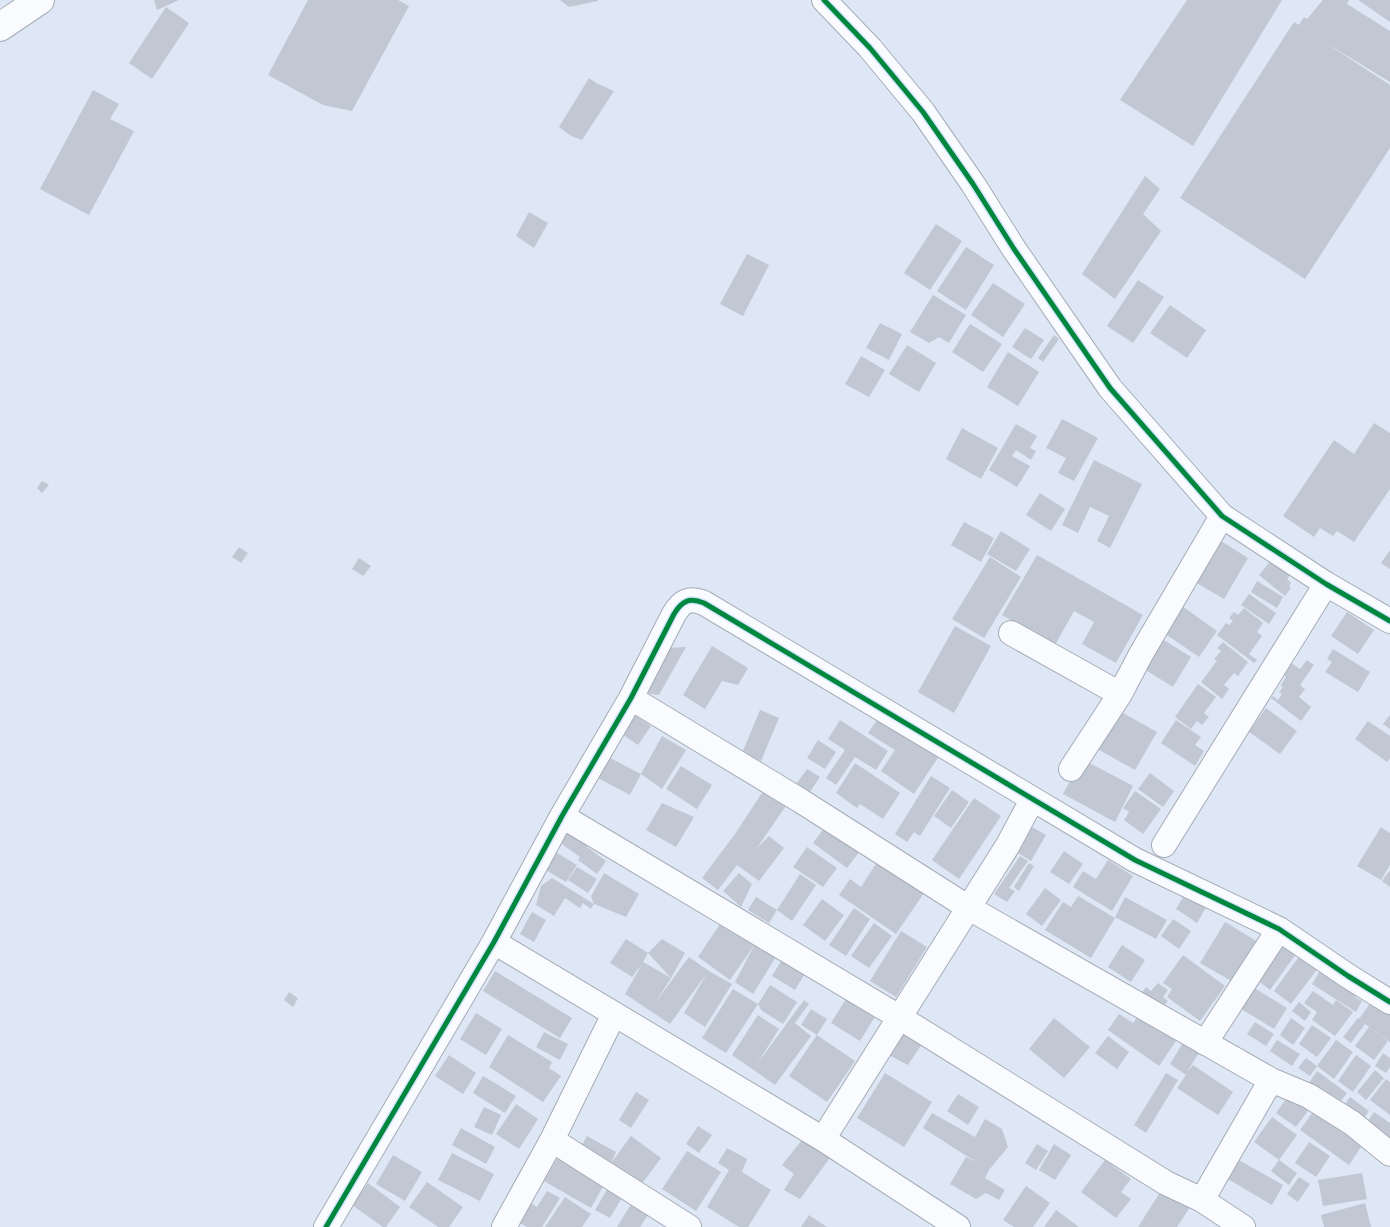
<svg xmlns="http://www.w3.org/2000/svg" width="1390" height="1227" font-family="'Varela Round',sans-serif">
  <rect width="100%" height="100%" fill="#dee7f5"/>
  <!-- building -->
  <path fill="#c1c8d3" d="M 154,0 L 179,0 L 157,10 Z
    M 308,0 L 398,0 L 409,6 L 352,111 L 323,105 L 268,75 Z
    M 560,0 L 598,0 L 598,1 L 569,7 Z
    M 1187,0 L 1282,0 L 1193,146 L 1120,100 Z
    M 1323,0 L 1349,0 L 1347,4 L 1390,31 L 1390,82 L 1323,41 L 1390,85 L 1390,148 L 1305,279 L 1180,198 L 1294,22 L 1299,25 L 1304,17 L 1307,19 Z
    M 1358,0 L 1390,0 L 1390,22 Z
    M 166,7 L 189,23 L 152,79 L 129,63 Z
    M 589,78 L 596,83 L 614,91 L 582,140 L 571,136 L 559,127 Z
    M 93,90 L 119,104 L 110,119 L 134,131 L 89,215 L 40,189 Z
    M 1145,176 L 1160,189 L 1143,214 L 1161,231 L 1115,299 L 1082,274 Z
    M 529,212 L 548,223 L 534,248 L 516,236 Z
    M 936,224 L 962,241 L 930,290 L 904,273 Z
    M 966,247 L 994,265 L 966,310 L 937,291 Z
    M 747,254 L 769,265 L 743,316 L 720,304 Z
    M 1138,280 L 1164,297 L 1133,343 L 1107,326 Z
    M 993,283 L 1025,304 L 1003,337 L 971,315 Z
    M 933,295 L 966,315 L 949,343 L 939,337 L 929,343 L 910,332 Z
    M 1170,305 L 1206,330 L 1187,358 L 1150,333 Z
    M 880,323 L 902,334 L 889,360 L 866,348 Z
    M 970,324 L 1002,344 L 983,372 L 952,352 Z
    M 1025,328 L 1044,340 L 1031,359 L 1012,347 Z
    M 1054,335 L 1059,339 L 1043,362 L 1038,358 Z
    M 907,345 L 936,363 L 919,392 L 889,374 Z
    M 1008,352 L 1039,372 L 1018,406 L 987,387 Z
    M 861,356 L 885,370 L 869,397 L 845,384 Z
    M 1062,419 L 1098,438 L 1074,481 L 1058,473 L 1066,458 L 1046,448 Z
    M 1374,423 L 1390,433 L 1390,489 L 1354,542 L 1337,531 L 1333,536 L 1320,528 L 1314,537 L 1283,516 L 1334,440 L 1354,454 Z
    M 1016,424 L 1037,436 L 1030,448 L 1036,451 L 1031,460 L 1016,450 L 1012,456 L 1030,466 L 1017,487 L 989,470 Z
    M 962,428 L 998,448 L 981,479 L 946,459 Z
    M 1094,460 L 1142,484 L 1110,548 L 1097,541 L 1109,516 L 1090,507 L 1078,533 L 1062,525 Z
    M 42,481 L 49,485 L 42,493 L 37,488 Z
    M 1040,493 L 1065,509 L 1051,531 L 1026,515 Z
    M 964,522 L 994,538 L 981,562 L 951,545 Z
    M 1001,531 L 1030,549 L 1016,571 L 987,554 Z
    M 1213,536 L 1248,558 L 1224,599 L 1188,578 Z
    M 239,547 L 248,553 L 241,563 L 232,557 Z
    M 1390,550 L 1390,569 L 1381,563 Z
    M 1037,555 L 1143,615 L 1116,663 L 1082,644 L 1094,622 L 1074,611 L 1055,645 L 1002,615 Z
    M 990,557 L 1021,577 L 984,638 L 952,619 Z
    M 359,558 L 371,566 L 363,576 L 352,569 Z
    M 1273,558 L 1292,573 L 1287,579 L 1291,583 L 1289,586 L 1291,588 L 1285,596 L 1259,575 Z
    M 1257,581 L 1283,597 L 1277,608 L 1251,592 Z
    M 1249,594 L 1276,613 L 1269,624 L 1241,605 Z
    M 1179,604 L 1217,631 L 1199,657 L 1161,631 Z
    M 1244,608 L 1263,623 L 1257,632 L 1262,636 L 1249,654 L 1257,660 L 1254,663 L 1217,635 L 1226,623 L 1229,625 L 1233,621 L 1229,618 L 1234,612 L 1238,615 Z
    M 1347,612 L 1374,630 L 1358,654 L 1331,636 Z
    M 955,626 L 991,646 L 954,713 L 918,692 Z
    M 1154,634 L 1191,657 L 1173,687 L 1136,664 Z
    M 1223,642 L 1248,662 L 1238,676 L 1234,673 L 1224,685 L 1229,689 L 1222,699 L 1201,682 L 1217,661 L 1214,659 L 1221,651 L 1217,648 Z
    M 712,646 L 748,668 L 738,685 L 722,681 L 705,709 L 683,695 Z
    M 686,647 L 659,695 L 644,693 L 669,648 Z
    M 1333,649 L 1370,672 L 1358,692 L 1325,672 L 1332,662 L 1327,659 Z
    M 1307,660 L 1314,665 L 1300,685 L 1305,689 L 1299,697 L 1311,707 L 1301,721 L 1271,698 L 1273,696 L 1278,700 L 1282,694 L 1279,692 L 1283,687 L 1281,685 L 1286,677 L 1282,673 L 1291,663 L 1300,669 Z
    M 1198,684 L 1216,697 L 1204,713 L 1209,717 L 1202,725 L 1197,721 L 1191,729 L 1175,717 Z
    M 1266,708 L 1297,731 L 1280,754 L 1249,732 Z
    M 1116,709 L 1157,732 L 1135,770 L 1094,747 Z
    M 760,710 L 779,718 L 761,761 L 742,753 Z
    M 630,712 L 651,726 L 638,745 L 617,731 Z
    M 1390,715 L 1390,729 L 1383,724 Z
    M 879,717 L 939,756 L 914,794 L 881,771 L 895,750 L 868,733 Z
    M 840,720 L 888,751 L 876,770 L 855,757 L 836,785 L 826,778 L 845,750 L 828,739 Z
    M 1176,720 L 1201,737 L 1195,745 L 1204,751 L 1195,766 L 1161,743 Z
    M 1368,721 L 1390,736 L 1390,758 L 1387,762 L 1355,739 Z
    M 662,736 L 686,750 L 662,789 L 641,774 Z
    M 818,740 L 836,752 L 825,769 L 807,758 Z
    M 608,757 L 641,774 L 630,795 L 598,778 Z
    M 1082,759 L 1133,786 L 1115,822 L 1063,794 Z
    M 855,763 L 900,793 L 883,819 L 860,804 L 857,808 L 836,793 Z
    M 681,766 L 712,785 L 697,809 L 666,789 Z
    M 807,769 L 820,777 L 807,796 L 794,787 Z
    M 1150,773 L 1174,791 L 1163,807 L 1138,789 Z
    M 931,776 L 950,788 L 920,836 L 914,832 L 907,842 L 895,834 Z
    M 769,782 L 792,797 L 757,848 L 769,836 L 784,848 L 759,881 L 737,865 L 718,890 L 702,878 L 735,834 Z
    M 952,790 L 969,802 L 951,828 L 934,816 Z
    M 1135,791 L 1161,809 L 1143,834 L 1124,820 L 1129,812 L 1123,808 Z
    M 974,798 L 1001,816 L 959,879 L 932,860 Z
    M 662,803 L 694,817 L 676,847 L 646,830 Z
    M 830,820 L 860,851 L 847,868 L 813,843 Z
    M 561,823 L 590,842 L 587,847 L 606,861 L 597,874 L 578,860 L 580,857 L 552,837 Z
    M 1025,823 L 1046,835 L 1031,861 L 1010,848 Z
    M 1381,827 L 1390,833 L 1390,865 L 1381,880 L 1357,866 Z
    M 547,847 L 577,865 L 566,882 L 536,864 Z
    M 807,847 L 837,868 L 823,887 L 793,867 Z
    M 1007,850 L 1017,856 L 1006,873 L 996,866 Z
    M 1064,851 L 1083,864 L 1069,884 L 1050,872 Z
    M 881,856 L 928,887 L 896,934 L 839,895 L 850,879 L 861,887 Z
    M 1020,856 L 1028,861 L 1009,888 L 1015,891 L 1007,902 L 994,894 Z
    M 1108,860 L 1133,876 L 1112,911 L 1073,887 L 1083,871 L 1096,879 Z
    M 1029,863 L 1034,866 L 1019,891 L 1014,887 Z
    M 577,867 L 597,879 L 588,893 L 568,880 Z
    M 1390,870 L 1390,887 L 1382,881 Z
    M 604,873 L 639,894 L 626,917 L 594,904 L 591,909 L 583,903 L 580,908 L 565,898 L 554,916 L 536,905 L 541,886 L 552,878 L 594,904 L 591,896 Z
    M 739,873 L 752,884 L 741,907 L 723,891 Z
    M 800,874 L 816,885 L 792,921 L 777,910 Z
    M 1045,888 L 1061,900 L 1042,926 L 1026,914 Z
    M 1187,890 L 1208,904 L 1197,923 L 1176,909 Z
    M 1078,896 L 1115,918 L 1091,958 L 1045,930 L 1063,902 L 1071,907 Z
    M 756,897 L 777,910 L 769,923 L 748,910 Z
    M 1125,897 L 1167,920 L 1156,939 L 1115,917 Z
    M 822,899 L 844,915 L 825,941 L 803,925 Z
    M 854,908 L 870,919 L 846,956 L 829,945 Z
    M 532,912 L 546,920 L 534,942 L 520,934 Z
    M 1173,919 L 1191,931 L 1179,949 L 1161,936 Z
    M 722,921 L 755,944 L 730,980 L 698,957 Z
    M 1225,922 L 1258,942 L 1233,982 L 1200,963 Z
    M 874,923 L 892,936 L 869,968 L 851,956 Z
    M 901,931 L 927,947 L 896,997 L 870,981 Z
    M 1282,933 L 1301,947 L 1270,990 L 1251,975 Z
    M 626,939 L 648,953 L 643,962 L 671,978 L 648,953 L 662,939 L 685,953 L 671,978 L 655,1003 L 689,957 L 709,971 L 732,984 L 705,1027 L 684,1013 L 707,973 L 670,1024 L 625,994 L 642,964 L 632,977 L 610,963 Z
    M 755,944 L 777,955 L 753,994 L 735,982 Z
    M 1122,945 L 1145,960 L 1131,982 L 1108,967 Z
    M 1303,951 L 1321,964 L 1291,1004 L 1274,991 Z
    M 1183,955 L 1225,986 L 1200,1021 L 1167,997 L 1172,989 L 1163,983 Z
    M 784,956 L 807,970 L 795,990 L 772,976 Z
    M 1325,963 L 1362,986 L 1355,997 L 1362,1001 L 1356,1012 L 1312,984 Z
    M 495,971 L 572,1018 L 560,1038 L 483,991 Z
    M 1158,983 L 1168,990 L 1163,997 L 1168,1001 L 1161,1010 L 1140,995 L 1146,987 L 1151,991 Z
    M 770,985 L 797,1002 L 783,1024 L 761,1010 L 758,1004 Z
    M 1251,986 L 1287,1008 L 1274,1029 L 1238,1007 Z
    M 733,989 L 758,1004 L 726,1053 L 702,1038 Z
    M 1313,991 L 1333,1005 L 1336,1000 L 1353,1012 L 1335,1036 L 1312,1020 L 1317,1012 L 1304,1003 Z
    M 289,992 L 298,998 L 293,1007 L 284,1000 Z
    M 849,994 L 878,1012 L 860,1041 L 831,1023 Z
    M 1375,996 L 1390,1007 L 1390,1042 L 1365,1024 L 1351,1043 L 1343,1037 L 1358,1018 L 1359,1019 Z
    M 804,1000 L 809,1004 L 795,1023 L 811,1036 L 775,1085 L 732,1055 L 758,1015 L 779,1029 L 757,1064 Z
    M 1299,1002 L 1311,1012 L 1305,1021 L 1292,1011 Z
    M 811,1009 L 827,1019 L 817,1035 L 855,1061 L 827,1102 L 789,1076 L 817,1035 L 801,1025 Z
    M 1143,1009 L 1180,1035 L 1159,1066 L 1108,1030 L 1119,1014 L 1133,1023 Z
    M 476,1013 L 502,1029 L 486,1055 L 460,1039 Z
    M 1054,1018 L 1090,1047 L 1064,1078 L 1029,1049 Z
    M 1291,1018 L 1305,1028 L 1293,1045 L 1280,1035 Z
    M 1255,1022 L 1274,1034 L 1266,1046 L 1247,1034 Z
    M 1312,1025 L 1331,1038 L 1317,1057 L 1299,1044 Z
    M 1369,1027 L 1388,1041 L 1374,1060 L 1355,1046 Z
    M 901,1029 L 922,1044 L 908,1065 L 887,1054 Z
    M 544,1032 L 568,1044 L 560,1060 L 536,1047 Z
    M 508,1035 L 552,1062 L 549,1068 L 561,1076 L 543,1102 L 489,1067 Z
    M 1108,1036 L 1129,1052 L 1117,1069 L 1095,1053 Z
    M 1187,1036 L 1203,1046 L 1187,1072 L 1193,1065 L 1233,1092 L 1218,1115 L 1177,1088 L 1186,1075 L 1170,1064 Z
    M 1277,1040 L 1300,1054 L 1292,1066 L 1270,1051 Z
    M 1336,1040 L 1353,1052 L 1334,1079 L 1317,1066 L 1310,1076 L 1298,1068 L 1306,1058 L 1317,1066 Z
    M 1383,1053 L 1390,1058 L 1390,1067 L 1386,1073 L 1375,1066 Z
    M 449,1055 L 476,1073 L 463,1094 L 435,1076 Z
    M 1356,1055 L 1371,1066 L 1353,1092 L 1338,1081 Z
    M 1375,1070 L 1384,1078 L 1366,1100 L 1357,1092 Z
    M 1317,1071 L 1347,1093 L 1335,1109 L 1306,1087 Z
    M 885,1073 L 932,1102 L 904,1147 L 857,1118 Z
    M 1166,1073 L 1178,1080 L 1146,1133 L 1134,1125 Z
    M 483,1076 L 516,1096 L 505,1113 L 473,1093 Z
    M 1386,1079 L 1390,1082 L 1390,1115 L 1370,1100 Z
    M 636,1092 L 649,1100 L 631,1128 L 619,1120 Z
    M 1290,1093 L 1310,1108 L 1296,1127 L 1276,1113 Z
    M 958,1094 L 979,1107 L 968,1125 L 947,1111 Z
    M 1350,1097 L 1369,1111 L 1360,1124 L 1340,1111 Z
    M 516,1104 L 538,1119 L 519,1149 L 496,1134 Z
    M 1317,1106 L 1365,1141 L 1349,1165 L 1300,1130 Z
    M 484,1107 L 501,1115 L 492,1135 L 474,1127 Z
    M 1374,1112 L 1390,1123 L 1390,1143 L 1365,1125 Z
    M 932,1113 L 975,1137 L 985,1119 L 1002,1129 L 1008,1147 L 989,1170 L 985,1178 L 1005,1190 L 999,1200 L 986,1193 L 976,1199 L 950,1184 L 966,1157 L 976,1162 L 923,1128 Z
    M 1272,1117 L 1297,1135 L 1279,1160 L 1254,1142 Z
    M 698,1126 L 712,1135 L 699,1153 L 686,1144 Z
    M 461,1128 L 495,1147 L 486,1164 L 452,1145 Z
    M 806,1135 L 832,1155 L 800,1199 L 784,1190 L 794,1174 L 782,1165 Z
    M 587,1136 L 616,1152 L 611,1163 L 631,1136 L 661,1158 L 641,1185 L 611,1163 L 581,1147 Z
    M 1309,1142 L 1330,1156 L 1316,1177 L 1295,1163 Z
    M 1037,1144 L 1048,1151 L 1036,1170 L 1025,1163 Z
    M 1054,1144 L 1071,1155 L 1055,1180 L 1039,1170 Z
    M 727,1148 L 747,1159 L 742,1172 L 771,1190 L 748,1227 L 739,1227 L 707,1207 L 729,1170 L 718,1163 Z
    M 687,1151 L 721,1172 L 696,1211 L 662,1189 Z
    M 452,1153 L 494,1174 L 480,1201 L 438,1180 Z
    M 393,1155 L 422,1172 L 405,1201 L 376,1184 Z
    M 559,1155 L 605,1183 L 591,1208 L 544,1181 Z
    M 1237,1159 L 1283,1185 L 1272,1205 L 1226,1178 Z
    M 1105,1160 L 1131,1179 L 1121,1192 L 1131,1199 L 1116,1218 L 1081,1192 Z
    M 1279,1160 L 1297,1173 L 1289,1185 L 1271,1171 Z
    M 1362,1173 L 1367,1199 L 1323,1206 L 1318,1180 Z
    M 1299,1177 L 1310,1184 L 1298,1202 L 1287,1194 Z
    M 427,1182 L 463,1207 L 449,1227 L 438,1227 L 409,1207 Z
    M 368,1183 L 400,1207 L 386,1227 L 383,1227 L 352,1205 Z
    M 1026,1186 L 1050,1203 L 1033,1227 L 1014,1227 L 1003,1220 Z
    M 1164,1186 L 1192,1204 L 1177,1227 L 1138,1227 Z
    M 608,1188 L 623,1196 L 610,1218 L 595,1210 Z
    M 547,1191 L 560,1198 L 542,1227 L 527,1227 L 515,1220 L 527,1201 L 537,1207 Z
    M 565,1197 L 591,1214 L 582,1227 L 545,1227 Z
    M 633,1201 L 650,1212 L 640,1227 L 617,1227 Z
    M 1365,1203 L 1371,1227 L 1324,1227 L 1321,1215 Z
    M 1056,1210 L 1079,1227 L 1044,1227 Z
    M 809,1215 L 827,1227 L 801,1227 Z"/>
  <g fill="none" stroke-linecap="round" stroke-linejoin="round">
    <defs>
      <path id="minor" d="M 824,0 L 870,48 L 923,112 L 973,184 L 1014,249 L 1110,388 L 1222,516 L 1326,584 L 1390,621
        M 1011,633 L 1120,694
        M 631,698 L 801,801 L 969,908 L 1271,1080 L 1309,1096 L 1352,1123 L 1390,1154
        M 1071,769 L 1120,694 L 1141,654 L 1222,516
        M 562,816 L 899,1017 L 1166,1183 L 1202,1200 L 1243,1227
        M 1164,845 L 1326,584
        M 494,942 L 823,1139 L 958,1227
        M 1205,1043 L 1279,929
        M 823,1139 L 1008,845 L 1032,800
        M 552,1140 L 689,1227
        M 1202,1200 L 1271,1080
        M 326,1227 L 494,942 L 562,816 L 631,698 L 674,614 C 682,601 689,597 704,603 L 1135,860 L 1279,929 L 1348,976 L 1390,1002
        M 504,1227 L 552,1140 L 614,1014"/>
      <path id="tertiary" d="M 0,27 L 40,0"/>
    </defs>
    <!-- minor casing -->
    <use href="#minor" stroke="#a5acb6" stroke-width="26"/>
    <!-- tertiary casing -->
    <use href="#tertiary" stroke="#a5acb6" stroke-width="30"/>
    <!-- minor -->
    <use href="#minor" stroke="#fafbfe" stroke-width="24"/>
    <!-- tertiary -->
    <use href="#tertiary" stroke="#fafbfe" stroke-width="28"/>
    <defs>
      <path id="cycleway" d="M 824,0 L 870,48 L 923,112 L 973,184 L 1014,249 L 1110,388 L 1222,516 L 1326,584 L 1390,621
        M 326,1227 L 494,942 L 562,816 L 631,698 L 674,614 C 682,601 689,597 704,603 L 1135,860 L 1279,929 L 1348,976 L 1390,1002"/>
    </defs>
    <!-- cycleway casing -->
    <use href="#cycleway" stroke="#d4e5ff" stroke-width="8"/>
    <!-- cycleway -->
    <use href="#cycleway" stroke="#00873e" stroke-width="5"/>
  </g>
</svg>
